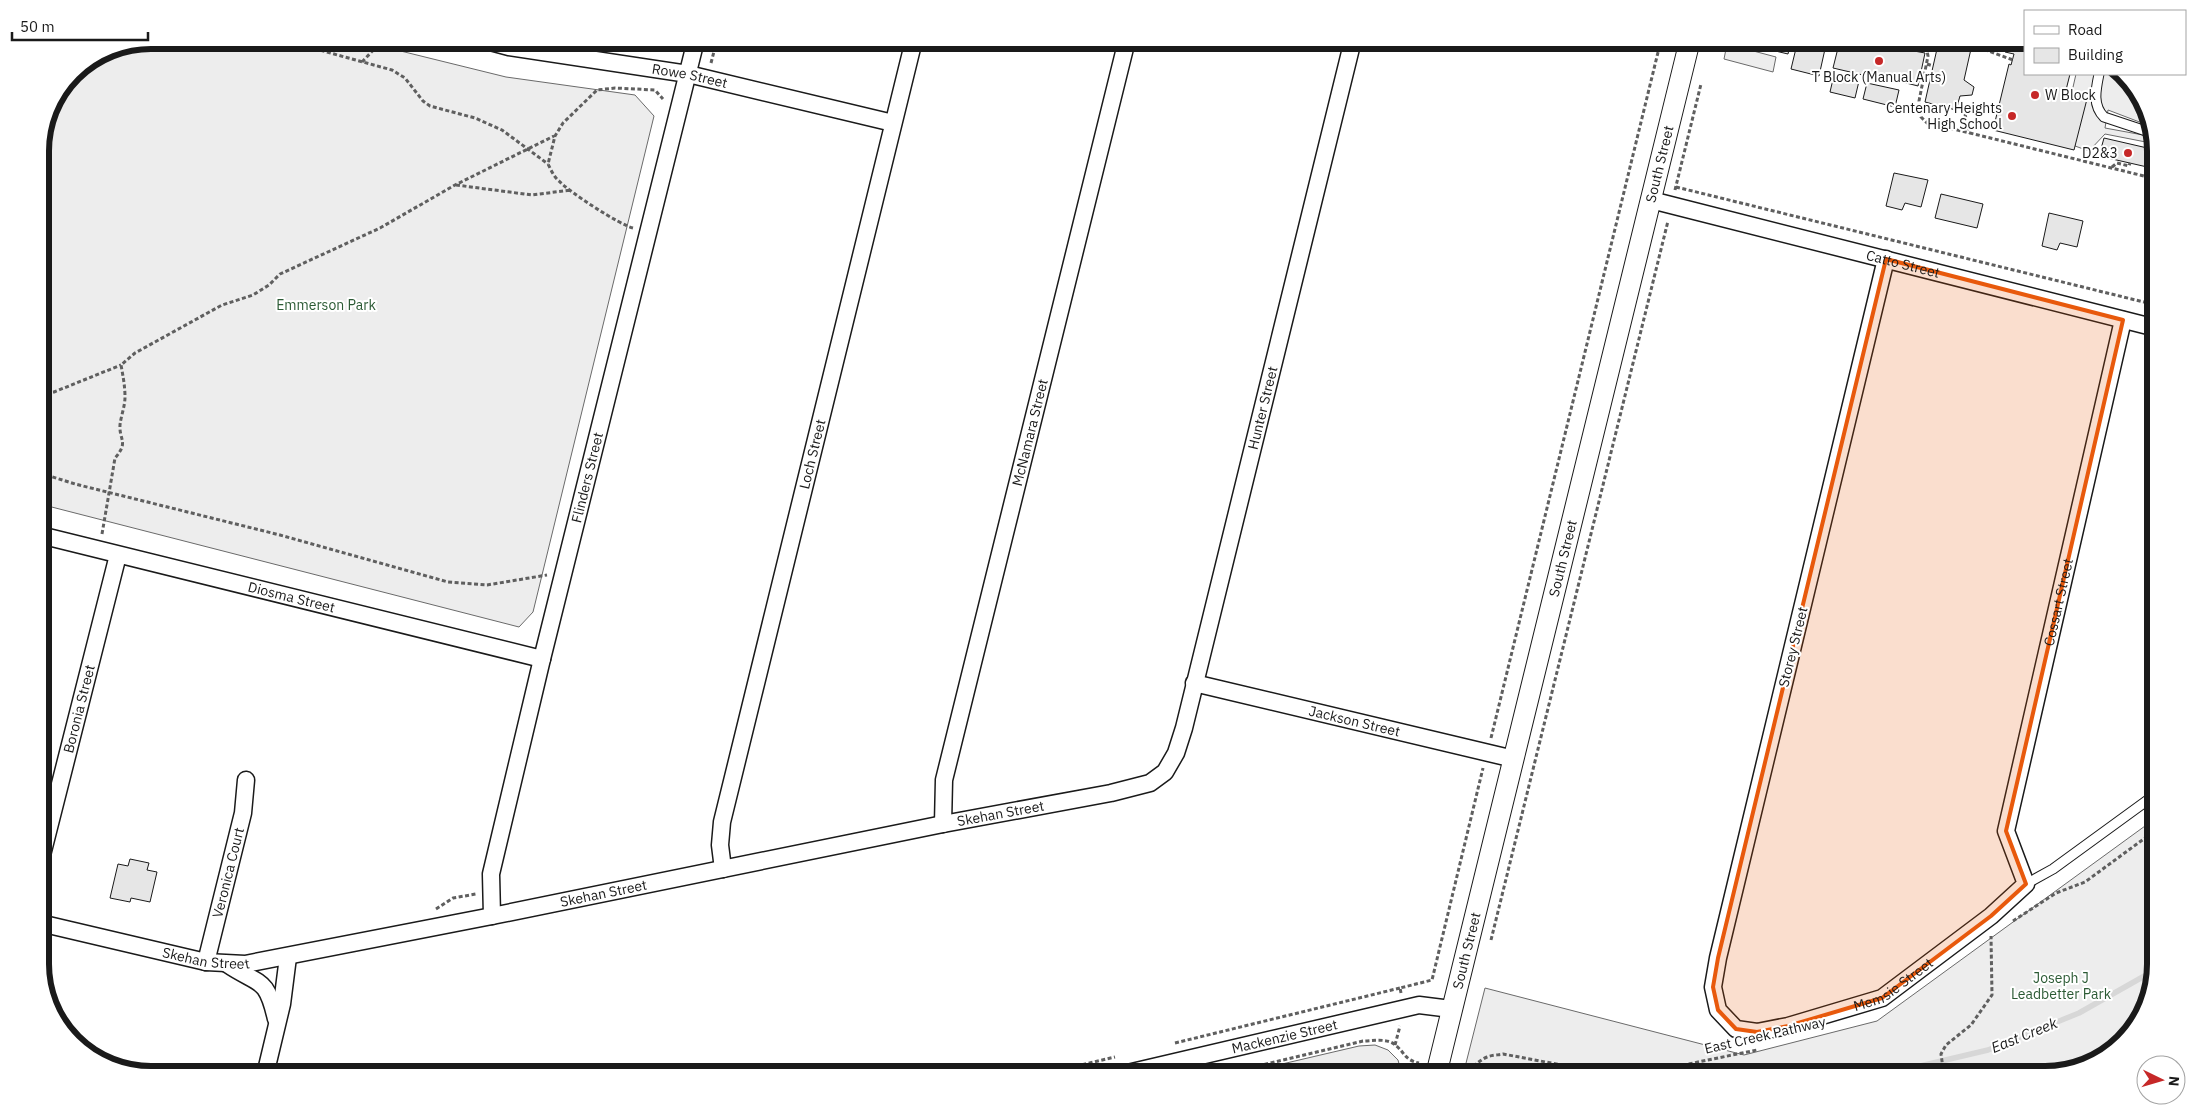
<svg xmlns="http://www.w3.org/2000/svg" width="2196" height="1115" font-family="'IBM Plex Sans',sans-serif">
  <rect width="100%" height="100%" fill="#fff"/>
  <!-- built -->
  <path fill="#ededed" stroke="#6a6a6a" d="M 151,40 L 356,40 L 506,77 L 635,95 L 654,116 L 533,612 L 519,627 L 40,504 L 40,144 L 49,108 L 73,72 L 108,48 Z
    M 1727,44 L 1776,57 L 1773,72 L 1724,59 Z
    M 2076,74 L 2120,74 L 2137,89 L 2150,126 L 2108,110 L 2105,128 L 2154,137 L 2156,144 L 2105,134 L 2089,151 L 2075,146 L 2071,96 Z
    M 2156,818 L 2156,965 L 2145,1013 L 2107,1057 L 2046,1075 L 1463,1075 L 1485,988 L 1744,1055 L 1877,1021 Z
    M 1375,1045 L 1388,1050 L 1398,1060 L 1402,1075 L 1235,1075 L 1359,1046 Z"/>
  <g fill="none" stroke-linecap="round" stroke-linejoin="round">
    <!-- stream -->
    <path stroke="#d7d7d7" stroke-width="5.5" d="M 1882,1075 L 1988,1050 L 2079,1013 L 2155,970"/>
  </g>
  <!-- building -->
  <path fill="#e6e6e6" stroke="#1a1a1a" d="M 1729,40 L 1791,40 L 1788,54 Z
    M 1798,40 L 1827,40 L 1819,76 L 1791,69 Z
    M 1840,40 L 1917,40 L 1914,51 L 1925,53 L 1918,86 L 1863,72 L 1863,75 L 1833,68 Z
    M 1939,40 L 1973,40 L 1964,80 L 1974,87 L 1972,95 L 1960,96 L 1956,110 L 1925,102 Z
    M 2008,40 L 2025,40 L 2025,74 L 2070,74 L 2065,94 L 2087,99 L 2074,150 L 1993,130 L 2009,64 L 2011,65 L 2014,54 L 2005,52 Z
    M 1834,75 L 1859,81 L 1855,98 L 1830,92 Z
    M 1867,83 L 1899,90 L 1895,107 L 1863,99 Z
    M 2104,138 L 2156,150 L 2156,169 L 2099,156 Z
    M 1894,173 L 1928,180 L 1921,207 L 1905,203 L 1902,210 L 1886,206 Z
    M 1941,194 L 1983,204 L 1977,228 L 1935,218 Z
    M 2049,213 L 2083,221 L 2077,247 L 2060,243 L 2057,250 L 2042,246 Z
    M 130,859 L 149,863 L 147,870 L 157,872 L 150,902 L 131,898 L 130,902 L 110,898 L 118,864 L 128,866 Z"/>
  <g fill="none" stroke-linecap="round" stroke-linejoin="round">
    <defs>
      <path id="service" d="M 2099,74 C 2096,89 2092,105 2104,117 L 2152,133
        M 2026,884 L 2053,869 L 2156,794"/>
      <g id="minor">
        <path id="s1" d="M 483,40 L 509,47 L 688,74 L 893,123"/>
        <path id="s2" d="M 1651,200 L 2156,328"/>
        <path id="s3" d="M 1886,259 L 1718,958 L 1713,987 L 1718,1010 L 1736,1029 L 1757,1032 L 1788,1026 L 1882,998 L 1991,916 L 2026,884 L 2006,831 L 2123,320"/>
        <path id="s4" d="M 40,535 L 542,659"/>
        <path id="s5" d="M 1194,683 L 1514,759"/>
        <path id="s6" d="M 943,824 L 944,780 L 1127,40"/>
        <path id="s7" d="M 40,863 L 118,555"/>
        <path id="s8" d="M 723,869 L 720,845 L 722,822 L 914,40"/>
        <path id="s9" d="M 492,916 L 491,874 L 542,659 L 696,40"/>
        <path id="s10" d="M 40,923 L 206,962 L 245,964 L 492,916 L 943,824 L 1111,793 L 1150,783 L 1165,772 L 1176,753 L 1184,728 L 1353,40"/>
        <path id="s11" d="M 206,962 L 243,813 L 246,780"/>
        <path d="M 227,964 C 259,986 266,975 276,1019"/>
        <path d="M 265,1075 L 282,1004 L 288,957"/>
        <path id="s12" d="M 1119,1075 L 1419,1005 L 1451,1009"/>
      </g>
      <g id="tertiary">
        <path id="s13" d="M 1436,1075 L 1690,40"/>
      </g>
    </defs>
    <!-- service casing -->
    <use href="#service" stroke="#1a1a1a" stroke-width="11"/>
    <!-- minor casing -->
    <use href="#minor" stroke="#1a1a1a" stroke-width="19"/>
    <!-- tertiary casing -->
    <use href="#tertiary" stroke="#1a1a1a" stroke-width="22"/>
    <!-- path -->
    <path stroke="#5f5f5f" stroke-width="3" stroke-dasharray="4 2.5" stroke-linecap="butt" d="M 283,40 L 392,70 L 405,78 L 423,101 L 430,106 L 475,118 L 502,130 L 548,164
      M 1925,40 L 1928,56 L 1919,101 L 1921,117 L 1927,123 L 1970,133
      M 1972,45 L 2013,60
      M 362,62 L 381,42 L 392,40
      M 711,63 L 717,40
      M 1927,64 L 1933,66
      M 1957,106 L 1963,107 L 1970,133 L 2156,179
      M 2112,167 L 2117,163 L 2129,166 L 2130,163
      M 456,185 L 532,195 L 571,190
      M 1676,187 L 2156,305
      M 1675,190 L 1701,84
      M 633,228 C 620,225 569,192 559,181 C 554,177 551,170 548,164 L 555,136 L 563,123 L 597,90 L 615,88 L 655,90 L 663,99
      M 40,393 L 54,392 L 121,365
      M 40,473 L 75,484 L 280,535 L 448,582 L 487,585 L 547,575
      M 102,534 L 115,458 C 129,442 119,440 120,425 C 121,416 125,406 125,397 C 125,386 123,376 121,365 L 135,353 L 222,305 L 253,295 L 269,285 L 280,274 L 380,228 L 455,185 L 554,136
      M 1491,738 L 1661,40
      M 436,909 L 453,898 L 476,894
      M 2013,921 L 2056,893 L 2085,882 L 2156,830
      M 1491,940 L 1668,221
      M 1401,993 L 1400,988 L 1432,980 L 1483,768
      M 1175,1043 L 1400,988
      M 1395,1045 L 1400,1026
      M 1455,1071 C 1470,1074 1475,1062 1487,1057 C 1492,1055 1499,1055 1503,1054 L 1604,1073 L 1659,1070 L 1757,1050
      M 1038,1075 L 1115,1057
      M 1220,1075 L 1363,1041 C 1372,1041 1386,1038 1394,1044 C 1405,1052 1404,1060 1419,1063
      M 1944,1075 L 1941,1054 L 1946,1045 L 1971,1025 L 1992,995 L 1991,936"/>
    <!-- service -->
    <use href="#service" stroke="#fff" stroke-width="9"/>
    <!-- minor -->
    <use href="#minor" stroke="#fff" stroke-width="16"/>
    <!-- tertiary -->
    <use href="#tertiary" stroke="#fff" stroke-width="20"/>
  </g>
  <!-- marked area -->
  <path fill="#e8590c" fill-opacity="0.2" stroke="#e8590c" stroke-width="4" stroke-linejoin="round" d="M 1886,259 L 2123,320 L 2006,831 L 2026,884 L 1991,916 L 1882,998 L 1788,1026 L 1757,1032 L 1736,1029 L 1718,1010 L 1713,987 L 1718,958 Z"/>
  <!-- markers -->
  <g fill="#c62828" stroke="#fff" stroke-width="2">
    <circle cx="1879" cy="61" r="5"/>
    <circle cx="2035" cy="95" r="5"/>
    <circle cx="2012" cy="116" r="5"/>
    <circle cx="2128" cy="153" r="5"/>
  </g>
  <g text-anchor="middle" dominant-baseline="central" stroke-width="4" stroke-linejoin="round" paint-order="stroke">
    <!-- street labels -->
    <g font-size="14" fill="#1a1a1a" stroke="#fff">
      <text stroke="none"><textPath href="#s1" startOffset="210">Rowe Street</textPath></text>
      <text stroke="none"><textPath href="#s13" startOffset="938">South Street</textPath></text>
      <text stroke="none"><textPath href="#s2" startOffset="260">Catto Street</textPath></text>
      <text stroke="none"><textPath href="#s10" startOffset="1529">Hunter Street</textPath></text>
      <text stroke="none"><textPath href="#s6" startOffset="402">McNamara Street</textPath></text>
      <text stroke="none"><textPath href="#s8" startOffset="426">Loch Street</textPath></text>
      <text stroke="none"><textPath href="#s9" startOffset="450">Flinders Street</textPath></text>
      <text stroke="none"><textPath href="#s13" startOffset="532">South Street</textPath></text>
      <text stroke="none"><textPath href="#s4" startOffset="259">Diosma Street</textPath></text>
      <text stroke="none"><textPath href="#s3" startOffset="1424">Cossart Street</textPath></text>
      <text transform="translate(1793 647) rotate(-76)">Storey Street</text>
      <text stroke="none"><textPath href="#s7" startOffset="159">Boronia Street</textPath></text>
      <text stroke="none"><textPath href="#s5" startOffset="165">Jackson Street</textPath></text>
      <text stroke="none"><textPath href="#s10" startOffset="980">Skehan Street</textPath></text>
      <text stroke="none"><textPath href="#s11" startOffset="92">Veronica Court</textPath></text>
      <text stroke="none"><textPath href="#s10" startOffset="575">Skehan Street</textPath></text>
      <text stroke="none"><textPath href="#s13" startOffset="128">South Street</textPath></text>
      <text stroke="none"><textPath href="#s10" startOffset="170">Skehan Street</textPath></text>
      <text stroke="none"><textPath href="#s3" startOffset="965">Memsie Street</textPath></text>
      <text transform="translate(1765 1035) rotate(-13)">East Creek Pathway</text>
      <text stroke="none"><textPath href="#s12" startOffset="170">Mackenzie Street</textPath></text>
    </g>
    <!-- poi labels -->
    <g font-size="14" fill="#1a1a1a" stroke="#fff" text-anchor="end">
      <text x="1879" y="77" text-anchor="middle">T Block (Manual Arts)</text>
      <text x="2045" y="95" text-anchor="start">W Block</text>
      <text x="2002" y="108">Centenary Heights<tspan x="2002" dy="16">High School</tspan></text>
      <text x="2118" y="153">D2&amp;3</text>
    </g>
    <!-- park labels -->
    <g font-size="14" fill="#2b5a34" stroke="#fff">
      <text x="326" y="305">Emmerson Park</text>
      <text x="2061" y="978">Joseph J<tspan x="2061" dy="16">Leadbetter Park</tspan></text>
    </g>
    <!-- water labels -->
    <g font-size="15" font-style="italic" fill="#1a1a1a" stroke="#fff">
      <text transform="translate(2024 1035) rotate(-22)">East Creek</text>
    </g>
  </g>
  <!-- crop -->
  <path d="M0 0H2196V1115H0ZM151 49H2045A102 102 0 0 1 2147 151V964A102 102 0 0 1 2045 1066H151A102 102 0 0 1 49 964V151A102 102 0 0 1 151 49Z" fill="#fff" fill-rule="evenodd"/>
  <path fill="none" stroke="#1a1a1a" stroke-width="6" d="M151 49H2045A102 102 0 0 1 2147 151V964A102 102 0 0 1 2045 1066H151A102 102 0 0 1 49 964V151A102 102 0 0 1 151 49Z"/>
  <!-- legend -->
  <rect x="2024" y="10" width="162" height="65" fill="#ffffff" stroke="#a3a3a3"/>
  <rect x="2034" y="26" width="25" height="8" fill="#ffffff" stroke="#a3a3a3"/>
  <text x="2068" y="35" font-size="15" fill="#1a1a1a">Road</text>
  <rect x="2034" y="48" width="25" height="15" fill="#e6e6e6" stroke="#a3a3a3"/>
  <text x="2068" y="60" font-size="15" fill="#1a1a1a">Building</text>
  <!-- north arrow -->
  <g transform="translate(2161 1080) rotate(95)"><circle r="24" fill="#ffffff" stroke="#a3a3a3"/>
  <path d="M0-4L9 19L0 12L-9 19Z" fill="#c62828"/>
  <text y="-8" font-size="14" font-weight="bold" text-anchor="middle" fill="#1a1a1a">N</text>
  </g>
  <!-- scale -->
  <path d="M12 32v8h136v-8" fill="none" stroke="#1a1a1a" stroke-width="2.5"/>
  <text x="20" y="32" font-size="15" fill="#1a1a1a" stroke="#ffffff" stroke-width="4" paint-order="stroke">50 m</text>
</svg>
